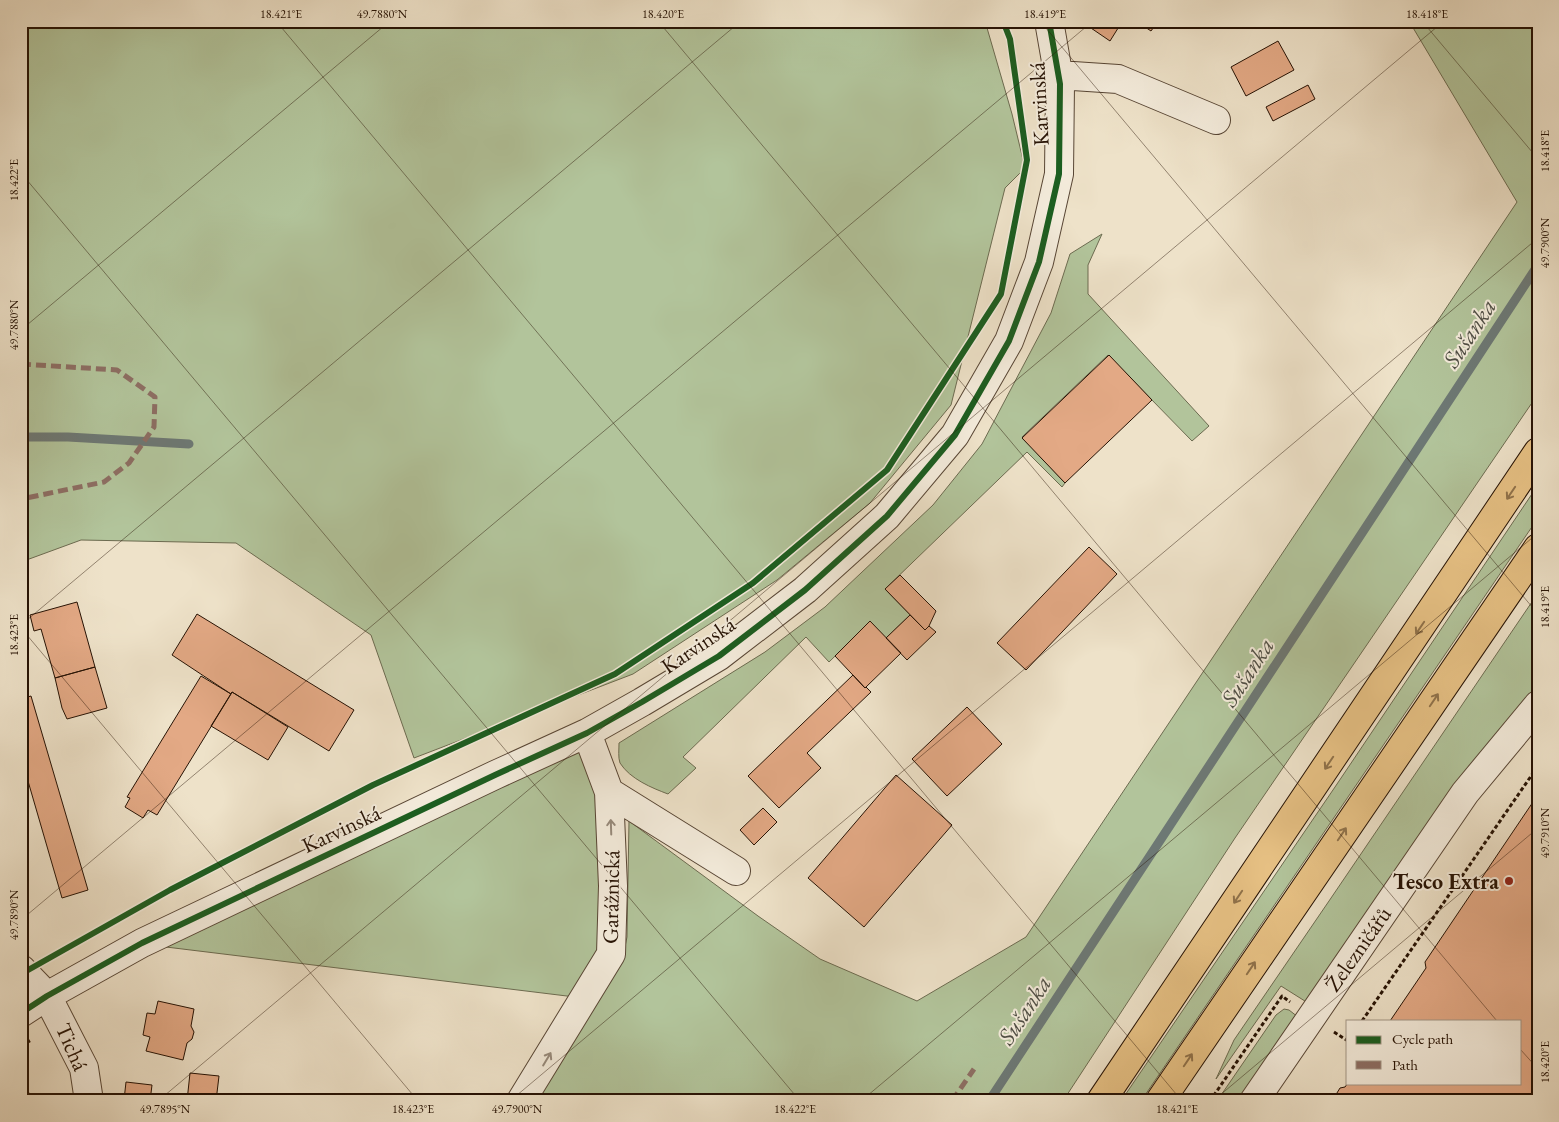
<svg xmlns="http://www.w3.org/2000/svg" width="1559" height="1122" font-family="'EB Garamond',serif">
  <rect width="100%" height="100%" fill="#eee2c9"/>
  <filter id="stains"><feTurbulence type="fractalNoise" baseFrequency=".004" numOctaves="4"/><feColorMatrix values="0 0 0 0 .2 0 0 0 0 .09 0 0 0 0 .02 0 0 0 .5 -.17"/></filter>
  <radialGradient id="worn" r=".72"><stop offset=".6" stop-color="#630" stop-opacity="0"/><stop offset="1" stop-color="#630" stop-opacity=".3"/></radialGradient>
  <!-- green -->
  <path fill="#b2c49b" stroke="#6c6b50" d="M 21,21 L 985,21 L 1012,114 L 1025,168 L 1005,188 L 951,405 L 870,503 L 777,580 L 633,674 L 414,758 L 371,635 L 236,543 L 81,540 L 21,562 Z
    M 1409,21 L 1538,21 L 1538,394 L 1235,838 L 1063,1101 L 535,1101 L 622,961 L 627,937 L 629,821 L 758,916 L 820,959 L 917,1001 L 1026,937 L 1517,202 Z
    M 1102,234 L 1088,265 L 1088,294 L 1209,426 L 1192,441 L 1108,355 L 1022,437 L 1065,483 L 1062,487 L 1027,452 L 885,589 L 910,615 L 886,638 L 870,622 L 829,662 L 806,637 L 683,757 L 696,768 L 668,794 C 652,788 630,779 620,763 C 618,758 619,749 619,743 L 765,652 L 825,607 L 933,505 L 982,444 L 1051,313 L 1070,254 Z
    M 1538,485 L 1538,518 L 1141,1101 L 1121,1101 L 1335,787 Z
    M 1538,593 L 1538,691 L 1498,737 L 1308,1003 L 1281,986 L 1216,1079 L 1234,1040 L 1329,901 Z
    M 580,747 L 597,789 L 602,853 L 599,949 L 575,997 L 166,947 Z
    M 1284,1009 L 1289,1010 L 1298,1017 L 1241,1101 L 1217,1101 L 1276,1015 Z"/>
  <g fill="none" stroke-linecap="round" stroke-linejoin="round">
    <!-- stream -->
    <path stroke="#6d7874" stroke-width="9" d="M 21,437 L 68,437 L 189,444
      M 989,1101 L 1538,265"/>
  </g>
  <!-- building -->
  <path fill="#e3a985" stroke="#261204" d="M 1091,21 L 1114,21 L 1120,25 L 1110,41 L 1088,26 Z
    M 1136,21 L 1158,21 L 1151,31 Z
    M 1278,41 L 1294,70 L 1246,96 L 1231,67 Z
    M 1308,85 L 1315,99 L 1273,121 L 1266,107 Z
    M 1109,355 L 1152,400 L 1065,483 L 1022,438 Z
    M 1089,547 L 1117,574 L 1026,670 L 997,643 Z
    M 900,575 L 936,611 L 929,626 L 925,630 L 885,589 Z
    M 77,602 L 95,667 L 55,678 L 41,629 L 34,631 L 30,615 Z
    M 197,614 L 354,710 L 329,751 L 232,692 L 231,694 L 172,655 Z
    M 910,615 L 925,630 L 929,626 L 936,632 L 907,660 L 886,638 Z
    M 870,621 L 901,653 L 865,688 L 835,656 Z
    M 95,667 L 107,708 L 67,719 L 62,708 L 55,678 Z
    M 853,675 L 865,688 L 866,687 L 871,692 L 807,753 L 821,768 L 779,808 L 748,776 Z
    M 201,676 L 231,694 L 157,815 L 148,810 L 143,818 L 125,807 L 130,798 L 127,797 Z
    M 232,692 L 288,727 L 268,760 L 211,726 Z
    M 31,696 L 88,890 L 62,898 L 21,757 L 21,699 Z
    M 967,707 L 1002,744 L 947,796 L 912,759 Z
    M 896,775 L 952,825 L 864,927 L 808,878 Z
    M 1535,799 L 1538,799 L 1538,1101 L 1332,1101 L 1340,1088 L 1345,1087 L 1348,1083 L 1520,1083 L 1520,1021 L 1390,1021 L 1426,968 L 1425,962 Z
    M 763,808 L 777,822 L 754,845 L 740,830 Z
    M 158,1001 L 194,1009 L 191,1026 L 194,1032 L 192,1039 L 187,1043 L 183,1060 L 146,1051 L 150,1037 L 143,1035 L 147,1013 L 155,1014 Z
    M 190,1073 L 219,1076 L 216,1101 L 187,1101 Z
    M 126,1082 L 152,1085 L 150,1101 L 124,1100 Z"/>
  <g fill="none" stroke-linecap="round" stroke-linejoin="round">
    <defs>
      <path id="minor" d="M 1058,75 L 1118,79 L 1216,120
        M 609,792 L 736,871
        M 21,969 L 47,996 L 84,1068 L 89,1101
        M 21,1013 L 47,996 L 142,943 L 495,775 L 587,733 L 642,702 L 719,656 L 805,590 L 887,516 L 955,435 L 1009,341 L 1039,262 L 1059,174 L 1060,84 L 1049,21
        M 521,1101 L 611,954 L 613,886 L 609,792 L 587,733
        M 1254,1101 L 1465,793 L 1538,705"/>
      <path id="major" d="M 1101,1101 L 1538,452
        M 1160,1101 L 1538,548"/>
    </defs>
    <!-- minor casing -->
    <use href="#minor" stroke="#584635" stroke-width="30"/>
    <!-- major casing -->
    <use href="#major" stroke="#261204" stroke-width="30"/>
    <!-- path -->
    <path stroke="#261204" stroke-width="3" stroke-dasharray="4 2.5" stroke-linecap="butt" d="M 1362,1021 L 1538,766
      M 1334,1032 L 1348,1041
      M 21,1046 L 31,1040
      M 1210,1101 L 1282,996 L 1290,1002"/>
    <!-- minor -->
    <use href="#minor" stroke="#f4ecdc" stroke-width="28"/>
    <!-- major -->
    <use href="#major" stroke="#e7c184" stroke-width="28"/>
    <!-- quiet -->
    <path stroke="#8d6e63" stroke-width="5" stroke-dasharray="10 5" stroke-linecap="butt" d="M 21,364 L 117,370 L 155,397 L 154,427 L 129,463 L 104,482 L 21,499
      M 952,1101 L 974,1069"/>
    <defs>
      <path id="cycleway" d="M 21,974 L 170,890 L 373,785 L 615,674 L 753,583 L 887,470 L 1001,294 L 1027,160 L 1010,39 L 1003,21
        M 21,1013 L 47,996 L 142,943 L 495,775 L 587,733 L 642,702 L 719,656 L 805,590 L 887,516 L 955,435 L 1009,341 L 1039,262 L 1059,174 L 1060,84 L 1049,21"/>
    </defs>
    <!-- cycleway casing -->
    <use href="#cycleway" stroke="#f4ecdc" stroke-width="9"/>
    <!-- cycleway -->
    <use href="#cycleway" stroke="#1b5e20" stroke-width="6"/>
  </g>
  <!-- one-way arrows -->
  <defs><path id="oneway-shaft" d="M-6 0H5M1.5-3L5.5 0L1.5 3" fill="none" stroke-width="1.6" stroke-linecap="round" stroke-linejoin="round" transform="scale(1.25)"/></defs>
  <g stroke="#90724a">
    <use href="#oneway-shaft" transform="translate(1511 493) rotate(124)"/>
    <use href="#oneway-shaft" transform="translate(1420 628) rotate(124)"/>
    <use href="#oneway-shaft" transform="translate(1434 700) rotate(-56)"/>
    <use href="#oneway-shaft" transform="translate(1329 763) rotate(124)"/>
    <use href="#oneway-shaft" transform="translate(1342 834) rotate(-56)"/>
    <use href="#oneway-shaft" transform="translate(1238 897) rotate(124)"/>
    <use href="#oneway-shaft" transform="translate(1251 968) rotate(-56)"/>
    <use href="#oneway-shaft" transform="translate(1188 1060) rotate(-56)"/>
  </g>
  <g stroke="#978a7b">
    <use href="#oneway-shaft" transform="translate(611 827) rotate(-92)"/>
    <use href="#oneway-shaft" transform="translate(547 1059) rotate(-59)"/>
  </g>
  <!-- ticks -->
  <path fill="none" stroke="#261204" stroke-width="1" stroke-opacity="0.45" d="M 276,21 L 1182,1101M 658,21 L 1497,1021M 1040,21 L 1538,614M 1422,21 L 1538,159M 21,35 L 38,21M 21,173 L 800,1101M 21,330 L 390,21M 21,625 L 741,21M 21,628 L 418,1101M 21,920 L 1093,21M 1520,1049 L 1538,1069M 21,1083 L 36,1101M 158,1101 L 1444,21M 510,1101 L 1538,238M 861,1101 L 1538,533M 1213,1101 L 1538,828"/>
  <!-- markers -->
  <circle fill="#8f2418" stroke="#f4ecdc" stroke-width="2" cx="1509" cy="881" r="5"/>
  <g text-anchor="middle" dominant-baseline="central" stroke-width="4" stroke-linejoin="round" paint-order="stroke">
    <!-- street labels -->
    <g font-size="22" fill="#261204" stroke="#f4ecdc">
      <text transform="translate(1039 104) rotate(-93)">Karvinská</text>
      <text transform="translate(698 645) rotate(-34)">Karvinská</text>
      <text transform="translate(341 829) rotate(-25)">Karvinská</text>
      <text transform="translate(611 897) rotate(-89)">Garážnická</text>
      <text transform="translate(1358 949) rotate(-55)">Železničářů</text>
      <text transform="translate(72 1047) rotate(66)">Tichá</text>
    </g>
    <!-- poi labels -->
    <g font-size="22" font-weight="bold" fill="#261204" stroke="#f4ecdc" text-anchor="end">
      <text x="1499" y="881">Tesco Extra</text>
    </g>
    <!-- water labels -->
    <g font-size="24" font-style="italic" fill="#4f4e45" stroke="#f4ecdc">
      <text transform="translate(1469 333) rotate(-57)">Sušanka</text>
      <text transform="translate(1247 672) rotate(-57)">Sušanka</text>
      <text transform="translate(1024 1010) rotate(-57)">Sušanka</text>
    </g>
  </g>
  <!-- margin -->
  <rect width="1559" height="1122" fill="none" stroke="#eee2c9" stroke-width="55"/>
  <!-- legend -->
  <rect x="1346" y="1020" width="175" height="65" fill="#f4ecdc" stroke="#a29586"/>
  <rect x="1356" y="1036" width="25" height="8" fill="#1b5e20" stroke="#a29586"/>
  <text x="1392" y="1044" font-size="15" fill="#261204">Cycle path</text>
  <rect x="1356" y="1061" width="25" height="8" fill="#8d6e63" stroke="#a29586"/>
  <text x="1392" y="1070" font-size="15" fill="#261204">Path</text>
  <rect x="28" y="28" width="1504" height="1066" fill="none" stroke="#261204" stroke-width="2"/>
  <g font-size="12" text-anchor="middle" fill="#261204">
    <text x="281" y="18">18.421°E</text>
    <text x="382" y="18">49.7880°N</text>
    <text x="663" y="18">18.420°E</text>
    <text x="1045" y="18">18.419°E</text>
    <text x="1427" y="18">18.418°E</text>
    <text transform="translate(1545 151) rotate(-90)" y="4">18.418°E</text>
    <text transform="translate(14 180) rotate(-90)" y="4">18.422°E</text>
    <text transform="translate(1545 243) rotate(-90)" y="4">49.7900°N</text>
    <text transform="translate(14 325) rotate(-90)" y="4">49.7880°N</text>
    <text transform="translate(1545 607) rotate(-90)" y="4">18.419°E</text>
    <text transform="translate(14 635) rotate(-90)" y="4">18.423°E</text>
    <text transform="translate(1545 833) rotate(-90)" y="4">49.7910°N</text>
    <text transform="translate(14 915) rotate(-90)" y="4">49.7890°N</text>
    <text transform="translate(1545 1062) rotate(-90)" y="4">18.420°E</text>
    <text x="165" y="1113">49.7895°N</text>
    <text x="413" y="1113">18.423°E</text>
    <text x="517" y="1113">49.7900°N</text>
    <text x="795" y="1113">18.422°E</text>
    <text x="1177" y="1113">18.421°E</text>
  </g>
  <rect width="100%" height="100%" filter="url(#stains)"/>
  <rect width="100%" height="100%" fill="url(#worn)"/>
</svg>
